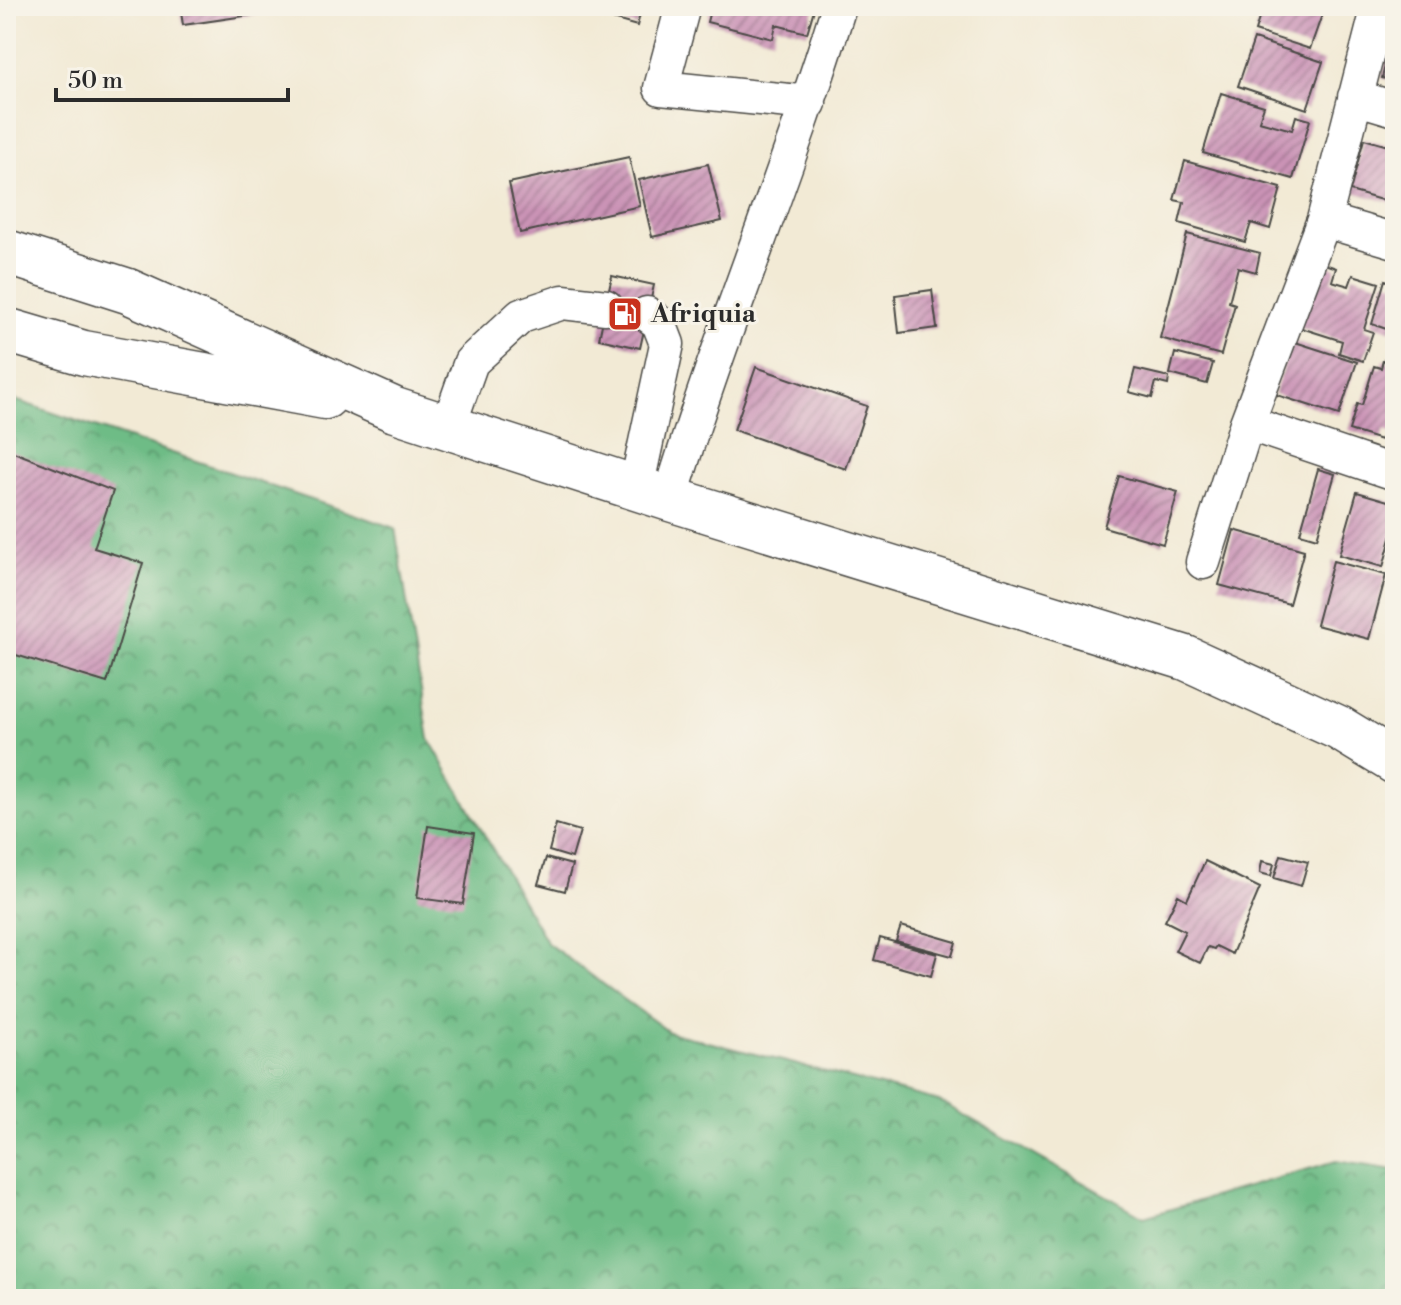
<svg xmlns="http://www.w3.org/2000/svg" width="1401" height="1305" font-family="'Libre Bodoni',serif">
  <defs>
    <pattern id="forest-crowns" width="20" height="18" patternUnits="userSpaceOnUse" patternTransform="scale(2)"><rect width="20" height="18" fill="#6ebc86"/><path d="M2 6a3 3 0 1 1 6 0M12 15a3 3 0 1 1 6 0" fill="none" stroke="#5b996e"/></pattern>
    <pattern id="building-hatch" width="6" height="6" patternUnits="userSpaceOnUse" patternTransform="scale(2)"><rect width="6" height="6" fill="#ca93b6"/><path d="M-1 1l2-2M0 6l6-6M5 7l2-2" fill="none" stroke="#a47894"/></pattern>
  </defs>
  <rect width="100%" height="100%" fill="#f7f3e8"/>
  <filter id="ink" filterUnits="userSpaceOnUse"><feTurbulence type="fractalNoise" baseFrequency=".0125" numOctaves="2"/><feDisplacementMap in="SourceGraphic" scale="16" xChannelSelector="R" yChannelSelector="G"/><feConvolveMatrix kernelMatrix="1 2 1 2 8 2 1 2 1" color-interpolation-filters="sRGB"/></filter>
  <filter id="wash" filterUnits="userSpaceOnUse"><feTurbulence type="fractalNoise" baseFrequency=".006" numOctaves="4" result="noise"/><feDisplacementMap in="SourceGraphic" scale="32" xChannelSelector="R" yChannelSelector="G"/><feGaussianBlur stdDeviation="1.8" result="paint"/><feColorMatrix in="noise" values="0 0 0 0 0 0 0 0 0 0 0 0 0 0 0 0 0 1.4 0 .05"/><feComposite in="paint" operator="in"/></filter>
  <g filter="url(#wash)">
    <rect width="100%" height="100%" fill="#f2ead5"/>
    <!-- forest -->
    <path fill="url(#forest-crowns)" stroke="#4c7458" stroke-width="2" d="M 6,397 L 395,528 L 429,739 L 547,943 L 669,1032 L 939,1101 L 1144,1217 L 1336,1161 L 1395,1170 L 1395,1299 L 6,1299 Z"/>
    <g id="blocks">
      <!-- building -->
      <path fill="url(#building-hatch)" d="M 180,6 L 279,6 L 279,11 L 183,25 Z
        M 600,6 L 642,6 L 637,26 L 598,15 Z
        M 711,6 L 815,6 L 807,33 L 776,25 L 773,39 L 707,22 Z
        M 1263,6 L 1325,6 L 1310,49 L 1255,31 Z
        M 1254,39 L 1323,62 L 1307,109 L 1238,86 Z
        M 1391,42 L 1395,43 L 1395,81 L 1382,78 Z
        M 1221,93 L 1264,106 L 1259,121 L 1292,130 L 1296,116 L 1310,120 L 1293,179 L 1203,153 Z
        M 1364,139 L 1395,148 L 1395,204 L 1350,191 Z
        M 629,157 L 640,206 L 520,233 L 509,183 Z
        M 1185,161 L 1281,188 L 1270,229 L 1251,223 L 1245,242 L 1179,223 L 1184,202 L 1174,200 Z
        M 708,164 L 722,221 L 652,237 L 639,180 Z
        M 1187,234 L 1260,253 L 1256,272 L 1238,267 L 1229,302 L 1235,304 L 1221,355 L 1160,338 Z
        M 1313,260 L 1336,268 L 1332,281 L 1349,286 L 1353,275 L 1379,283 L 1364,329 L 1373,332 L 1363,361 L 1339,353 L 1342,341 L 1295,326 Z
        M 612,276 L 654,285 L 640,348 L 599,339 Z
        M 1385,280 L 1395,283 L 1395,332 L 1372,324 Z
        M 932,290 L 937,328 L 899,333 L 895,295 Z
        M 1292,341 L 1357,362 L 1339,415 L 1274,394 Z
        M 1175,353 L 1213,363 L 1207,384 L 1170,374 Z
        M 1383,360 L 1395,364 L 1395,433 L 1384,430 L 1381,440 L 1349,430 L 1357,404 L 1362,405 L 1374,366 L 1381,368 Z
        M 756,367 L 867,406 L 846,469 L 734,430 Z
        M 1135,369 L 1169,377 L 1168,385 L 1156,382 L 1152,398 L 1129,392 Z
        M 6,449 L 113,491 L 94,548 L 143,563 L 107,683 L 6,652 Z
        M 1318,469 L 1335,474 L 1317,538 L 1300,533 Z
        M 1119,476 L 1178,492 L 1163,544 L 1104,527 Z
        M 1357,492 L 1395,503 L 1395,524 L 1383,567 L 1339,555 Z
        M 1234,530 L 1304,550 L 1289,604 L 1219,585 Z
        M 1333,561 L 1386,575 L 1369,639 L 1316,625 Z
        M 556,824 L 580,831 L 572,858 L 549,851 Z
        M 428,826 L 474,833 L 463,904 L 417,898 Z
        M 1281,855 L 1308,862 L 1301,886 L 1274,878 Z
        M 546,858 L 572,865 L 565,891 L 538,884 Z
        M 1205,861 L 1260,888 L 1232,954 L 1216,946 L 1214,949 L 1208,947 L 1200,963 L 1175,951 L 1185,931 L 1165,921 L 1178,895 L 1187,900 Z
        M 1262,861 L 1274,864 L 1271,876 L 1260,873 Z
        M 901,926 L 956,942 L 952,956 L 896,941 Z
        M 880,938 L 937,954 L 931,976 L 874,960 Z"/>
    </g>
  </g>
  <g filter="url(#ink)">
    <use href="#blocks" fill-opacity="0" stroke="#494844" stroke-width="2"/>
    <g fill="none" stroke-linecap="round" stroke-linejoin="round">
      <defs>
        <path id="minor" d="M 683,6 L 661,88 L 809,103
          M 1355,97 L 1395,109
          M 1324,220 L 1395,241
          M 1247,423 L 1395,473
          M 448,427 L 471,362 L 521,316 L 563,302 L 606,307
          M 636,489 L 667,344 L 659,323 L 647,314
          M 670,499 C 720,333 788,172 839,6
          M 1203,562 L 1247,423 L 1324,220 L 1379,6"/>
        <path id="major" d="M 6,252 L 128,291 L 395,410 L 670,499 L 1186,658 L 1339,728 L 1395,762
          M 6,330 L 84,353 L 325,397"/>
      </defs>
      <!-- minor casing -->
      <use href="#minor" stroke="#494844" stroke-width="37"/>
      <!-- major casing -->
      <use href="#major" stroke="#494844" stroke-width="47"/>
      <!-- minor -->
      <use href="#minor" stroke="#fff" stroke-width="34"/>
      <!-- major -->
      <use href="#major" stroke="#fff" stroke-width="44"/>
    </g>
  </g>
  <!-- icons -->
  <defs>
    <symbol id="fuel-square" viewBox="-11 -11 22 22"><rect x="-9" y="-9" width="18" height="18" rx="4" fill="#c8321e" stroke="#f7f3e8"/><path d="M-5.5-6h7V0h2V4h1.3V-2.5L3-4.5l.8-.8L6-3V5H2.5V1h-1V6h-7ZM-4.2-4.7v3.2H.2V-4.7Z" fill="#fff"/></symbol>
  </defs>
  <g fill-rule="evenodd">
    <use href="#fuel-square" x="605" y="294" width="40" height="40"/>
  </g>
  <g text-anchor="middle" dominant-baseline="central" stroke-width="6" stroke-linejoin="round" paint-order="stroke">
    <!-- poi labels -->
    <g font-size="26" font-weight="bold" fill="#2b2b2b" stroke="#f7f3e8" text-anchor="start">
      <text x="651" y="314">Afriquia</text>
    </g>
  </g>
  <!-- margin -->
  <rect width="1401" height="1305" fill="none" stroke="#f7f3e8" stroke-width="32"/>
  <!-- scale -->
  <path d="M56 88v12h232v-12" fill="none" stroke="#2b2b2b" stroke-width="4"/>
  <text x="68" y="88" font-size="24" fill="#2b2b2b" stroke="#f7f3e8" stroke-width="6" paint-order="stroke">50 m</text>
</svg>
